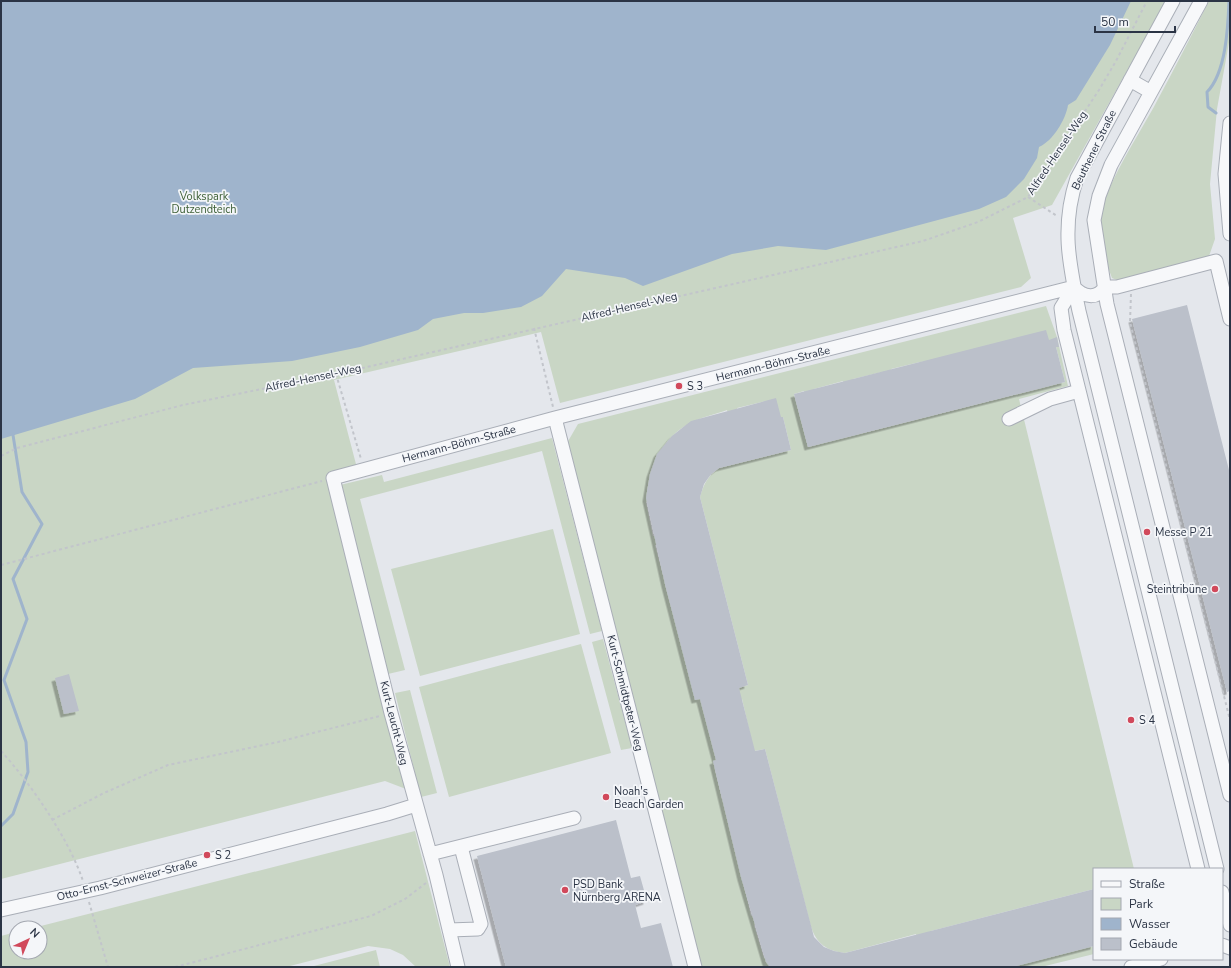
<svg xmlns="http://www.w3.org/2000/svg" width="1231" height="968" font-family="'Nunito Sans',sans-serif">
  <defs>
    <filter id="shadow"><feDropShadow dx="-3.5" dy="3.5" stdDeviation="0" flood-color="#0004"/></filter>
  </defs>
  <rect width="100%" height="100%" fill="#e4e7ec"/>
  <!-- green -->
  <path fill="#c9d6c5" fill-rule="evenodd" d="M 1,1 L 1166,1 L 1052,205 L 1013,218 L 1031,278 L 1021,287 L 560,403 L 541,332 L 334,380 L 357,468 L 329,475 L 406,789 L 385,781 L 1,879 Z
    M 1209,1 L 1230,1 L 1230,37 L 1217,109 L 1210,184 L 1215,239 L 1208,259 L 1119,281 L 1112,278 C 1106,262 1099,242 1100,225 C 1101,189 1140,134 1157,101 C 1175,68 1192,34 1209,1 Z
    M 1046,306 L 1057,337 L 1068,386 L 1019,399 L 1134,869 L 1094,869 L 1094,889 L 931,931 L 925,967 L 916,934 L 845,953 C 827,951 817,944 811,927 L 765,749 L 732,755 L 715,770 L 722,799 L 741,794 L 725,809 L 732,838 L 751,833 L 763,881 L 744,886 L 751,916 L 770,910 L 773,920 L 754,925 L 764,958 L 782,948 L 770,967 L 702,967 L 567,443 L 578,424 ZM 1056,347 L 1065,382 L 808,447 L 794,394 L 804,391 L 809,411 L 814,389 L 843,381 L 848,400 L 853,379 L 882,372 L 886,390 L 891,369 L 920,362 L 1042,351 ZM 766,401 L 771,420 L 783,417 L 791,450 L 719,468 C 708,476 704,483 700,497 L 748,685 L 715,695 L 673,613 L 665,584 L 684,580 L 682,570 L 663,575 L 655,545 L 675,541 L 673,531 L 653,536 L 646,502 L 666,502 L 667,493 L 647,492 C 652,462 665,433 695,421 C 705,416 716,414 727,410 L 732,429 L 741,427 L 737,408 ZM 742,699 L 752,742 L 714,751 L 703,709 Z
    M 552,438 L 602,631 L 590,634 L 542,451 L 360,499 L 405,670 L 388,674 L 340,485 L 382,475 L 384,482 Z
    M 553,529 L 580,634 L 420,676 L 391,569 Z
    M 603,639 L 632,748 L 621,750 L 592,642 Z
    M 581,644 L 611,753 L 449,797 L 419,687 Z
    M 410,690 L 437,793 L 421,797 L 395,693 Z
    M 415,831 L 450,967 L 416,967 L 403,955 L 390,949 L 368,946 L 286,967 L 1,967 L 1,936 L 16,932 L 16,952 L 40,952 L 40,928 L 33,928 Z
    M 1094,946 L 1094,954 L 1041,967 L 1012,967 Z
    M 376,950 L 380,967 L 310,967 Z"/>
  <!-- water -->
  <path fill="#9fb4cc" d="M 1,1 L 1131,1 L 1110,45 L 1076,100 L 1068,105 C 1066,119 1053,141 1039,147 L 1037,158 L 1024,179 L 1006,197 L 979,209 L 826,250 L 778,246 L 732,254 L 643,286 L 625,278 L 566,269 L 542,296 L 521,307 L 483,313 L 464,313 L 433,319 L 418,330 L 360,347 L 292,361 L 193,368 L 135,399 L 1,439 Z"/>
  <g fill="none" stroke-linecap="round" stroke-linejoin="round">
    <!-- stream -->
    <path stroke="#9fb4cc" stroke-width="3" d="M 1216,113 L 1208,107 L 1207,92 C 1226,73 1228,27 1229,1
      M 1,826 L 13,814 L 28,772 L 26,742 L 4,680 L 27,619 L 13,579 L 42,524 L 22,492 L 13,435"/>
  </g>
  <!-- building -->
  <path fill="#bbc0ca" filter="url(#shadow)" d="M 1187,305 L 1230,474 L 1230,691 L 1227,692 L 1132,319 Z
    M 1046,330 L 1049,340 L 1057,337 L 1059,347 L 1056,347 L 1065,382 L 808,447 L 794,394 Z
    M 776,398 L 781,417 L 783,417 L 791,450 L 719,468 L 711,474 L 704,484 L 700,497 L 748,685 L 739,688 L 755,751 L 765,749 L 814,937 L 824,947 L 834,951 L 845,953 L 1094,889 L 1094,946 L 1012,967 L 770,967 L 766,962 L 741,877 L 713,761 L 716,760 L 700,699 L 695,700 L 665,584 L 646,498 L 650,474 L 657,454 L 672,436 L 691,421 Z
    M 69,674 L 79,711 L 64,714 L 55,678 Z
    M 616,820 L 631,878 L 640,876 L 647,901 L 635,905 L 641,928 L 661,923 L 673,967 L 506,967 L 477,856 Z"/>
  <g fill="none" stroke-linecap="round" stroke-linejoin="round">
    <defs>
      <path id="minor" d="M 1173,1 L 1077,178 C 1061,226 1069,263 1079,311 L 1217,869
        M 1201,1 L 1111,165 L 1099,196 L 1094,220 L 1107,304 L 1230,795
        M 1130,80 L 1151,92
        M 1230,123 L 1225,174 L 1230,234
        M 1074,287 L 1061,308 L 1064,330 L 1198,869
        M 1074,287 C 1083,297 1097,300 1105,287
        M 1105,287 L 1117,287 L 1216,261 L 1230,319
        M 555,418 L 695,967
        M 1009,419 L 1050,399 L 1079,391
        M 430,854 L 574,818
        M 1222,892 L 1230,925
        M 1,910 L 100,888 L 387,814 L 416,805
        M 449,930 L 478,929 L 481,924 L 461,847
        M 1222,945 L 1230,948
        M 458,967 L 436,875 L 391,713 L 333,478 L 555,418 L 1074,287
        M 1131,967 L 1161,959"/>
    </defs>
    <!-- minor casing -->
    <use href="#minor" stroke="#a9aeb7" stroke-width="15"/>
    <!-- path -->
    <path stroke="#c2c5cb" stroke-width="2" stroke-dasharray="3 3" stroke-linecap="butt" d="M 1028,197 L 1057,216
      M 1131,294 L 1130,322 L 1230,720
      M 534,328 L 553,407
      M 336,374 L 361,459
      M 1,456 L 17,448 L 183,405 L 336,374 L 923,241 L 978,222 L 1028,197 L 1099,90 L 1116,61 L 1147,1
      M 1,565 L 322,481
      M 1,751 C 31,784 69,839 83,881
      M 52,820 L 104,793 L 168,765 L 278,742 L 380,716
      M 89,902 L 108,967
      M 175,967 L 371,916 L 405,899 L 426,883"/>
    <!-- minor -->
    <use href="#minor" stroke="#f7f8fa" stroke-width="13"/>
  </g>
  <!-- markers -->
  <g fill="#d1495b" stroke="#f4f6f9" stroke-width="1.5">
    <circle cx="679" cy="386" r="4"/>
    <circle cx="1147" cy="532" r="4"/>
    <circle cx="1215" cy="589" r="4"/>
    <circle cx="1131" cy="720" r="4"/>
    <circle cx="606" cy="797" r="4"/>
    <circle cx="207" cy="855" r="4"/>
    <circle cx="565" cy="890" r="4"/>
  </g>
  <g text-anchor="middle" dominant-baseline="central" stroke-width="3.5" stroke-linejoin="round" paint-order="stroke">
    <!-- street labels -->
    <g font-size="11" fill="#2b3445" stroke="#f4f6f9">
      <text transform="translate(1094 150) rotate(-64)">Beuthener Straße</text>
      <text transform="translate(1057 153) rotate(-56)">Alfred-Hensel-Weg</text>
      <text transform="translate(629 307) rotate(-13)">Alfred-Hensel-Weg</text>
      <text transform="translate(773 364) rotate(-14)">Hermann-Böhm-Straße</text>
      <text transform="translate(313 378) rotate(-12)">Alfred-Hensel-Weg</text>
      <text transform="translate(459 444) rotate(-15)">Hermann-Böhm-Straße</text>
      <text transform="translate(625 693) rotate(76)">Kurt-Schmidtpeter-Weg</text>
      <text transform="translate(394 723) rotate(76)">Kurt-Leucht-Weg</text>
      <text transform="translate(127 880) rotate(-14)">Otto-Ernst-Schweizer-Straße</text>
    </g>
    <!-- park labels -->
    <g font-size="11" fill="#3f6138" stroke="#f4f6f9">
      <text x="204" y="196">Volkspark<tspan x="204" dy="13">Dutzendteich</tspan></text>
    </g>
    <!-- poi labels -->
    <g font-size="11" fill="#2b3445" stroke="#f4f6f9" text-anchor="start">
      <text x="687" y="386">S 3</text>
      <text x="1155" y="532">Messe P 21</text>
      <text x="1207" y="589" text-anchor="end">Steintribüne</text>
      <text x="1139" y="720">S 4</text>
      <text x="614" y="791">Noah's<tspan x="614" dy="13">Beach Garden</tspan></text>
      <text x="215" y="855">S 2</text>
      <text x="573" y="884">PSD Bank<tspan x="573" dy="13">Nürnberg ARENA</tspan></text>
    </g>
  </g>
  <!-- border -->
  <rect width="1231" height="968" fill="none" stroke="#2b3445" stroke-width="4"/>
  <!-- legend -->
  <rect x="1093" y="868" width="130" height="92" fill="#f4f6f9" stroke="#a4a8b1"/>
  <rect x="1101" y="881" width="20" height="6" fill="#f7f8fa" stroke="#a4a8b1"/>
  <text x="1129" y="888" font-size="12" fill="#2b3445">Straße</text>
  <rect x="1101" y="898" width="20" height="12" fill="#c9d6c5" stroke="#a4a8b1"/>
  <text x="1129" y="908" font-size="12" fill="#2b3445">Park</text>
  <rect x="1101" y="918" width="20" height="12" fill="#9fb4cc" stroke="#a4a8b1"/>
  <text x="1129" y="928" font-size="12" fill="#2b3445">Wasser</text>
  <rect x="1101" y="938" width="20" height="12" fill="#bbc0ca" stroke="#a4a8b1"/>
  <text x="1129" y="948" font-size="12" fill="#2b3445">Gebäude</text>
  <!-- north arrow -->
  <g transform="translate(28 940) rotate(44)"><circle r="19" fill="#f4f6f9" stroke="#a4a8b1"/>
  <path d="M0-3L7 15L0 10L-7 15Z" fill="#d1495b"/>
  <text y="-6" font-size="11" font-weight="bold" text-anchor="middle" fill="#2b3445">N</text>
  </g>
  <!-- scale -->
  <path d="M1095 26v6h80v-6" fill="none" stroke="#2b3445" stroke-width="2"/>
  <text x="1101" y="26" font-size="12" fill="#2b3445" stroke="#f4f6f9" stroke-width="3" paint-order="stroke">50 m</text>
</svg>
